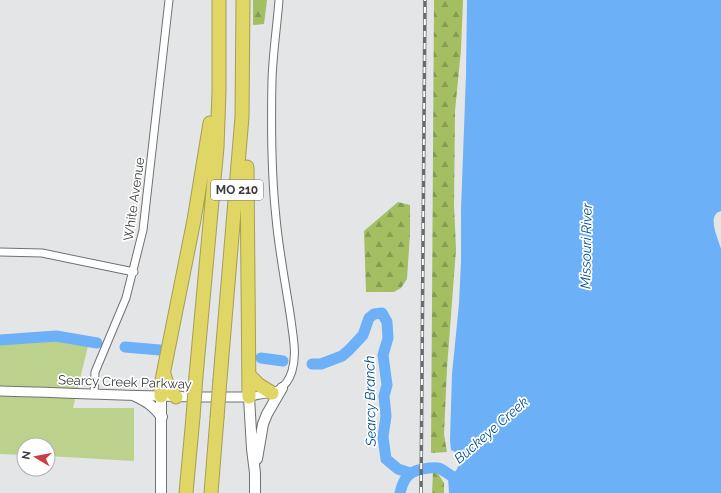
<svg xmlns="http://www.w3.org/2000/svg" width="721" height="493" font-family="Raleway,sans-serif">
  <defs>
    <pattern id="forest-firs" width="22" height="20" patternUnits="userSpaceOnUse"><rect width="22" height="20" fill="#a3bf61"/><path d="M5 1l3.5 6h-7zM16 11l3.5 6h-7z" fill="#869c51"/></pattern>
  </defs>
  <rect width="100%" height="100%" fill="#e4e5e7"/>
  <!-- forest -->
  <path fill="url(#forest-firs)" d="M 253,0 L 267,0 L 264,24 L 253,25 Z
    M 434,0 L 463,0 L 461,50 L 455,111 L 454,206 L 456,249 L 447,368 L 444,434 L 447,452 L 431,453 Z
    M 398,202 L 410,205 L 410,234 L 407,279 L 401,288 L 394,292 L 366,292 L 364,231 Z
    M 433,472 L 437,472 L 444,483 L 444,493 L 432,493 Z"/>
  <!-- park -->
  <path fill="#bcd28c" d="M 56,336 L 89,342 L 73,408 L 134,408 L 134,461 L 48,456 L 48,445 L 24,445 L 24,455 L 0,454 L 0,340 Z"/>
  <!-- water -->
  <path fill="#6cb0f7" d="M 467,0 L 721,0 L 721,211 C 706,215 718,238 721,249 L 721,493 L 449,493 L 448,477 L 450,474 L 454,473 C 458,469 462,460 460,454 L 451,450 L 450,440 L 452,374 L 459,304 L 461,261 L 461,210 L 466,74 Z"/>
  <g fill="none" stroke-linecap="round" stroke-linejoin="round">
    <!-- river -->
    <path stroke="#6cb0f7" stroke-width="11" d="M 0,340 L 56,336 L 97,343
      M 125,347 L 160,350
      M 261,358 L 283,361
      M 312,364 L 321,364 L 342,356 L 349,350 L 363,335 L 369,318 L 374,314 L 382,313 L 387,322 L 388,338 L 383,355 L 387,385 L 384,396 L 386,416 L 383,437 L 386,459 L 398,469 L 410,473
      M 400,493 C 404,475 411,470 429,468 C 433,468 438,467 441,469 C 446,472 449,475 455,478 L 462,474"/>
    <defs>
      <path id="minor" d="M 0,252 L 42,253 L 134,272
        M 94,394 L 95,372 L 126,298 L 143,230 L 169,0
        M 249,397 C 269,393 285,394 292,371 C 297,354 293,337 291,320 C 286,286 279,252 276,218 C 271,172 271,125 272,79 C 273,52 277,26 279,0"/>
      <path id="tertiary" d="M 0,391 C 83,393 166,398 249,397"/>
      <path id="secondary" d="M 135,396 C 148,402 153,406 162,417
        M 249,397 L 252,449 L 255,473 L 255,493
        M 257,459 L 263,424 L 267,414 L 282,388
        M 161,493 L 161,396"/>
      <path id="motorway" d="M 247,167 L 249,397
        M 164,374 L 168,388 L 176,397
        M 249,375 L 259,385 L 272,393
        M 196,376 L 217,147 L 219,91 L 219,0
        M 220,379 L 242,117 L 243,0
        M 161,396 L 161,385 L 194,220 L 210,123
        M 186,493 L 193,417
        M 211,493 L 217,418"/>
    </defs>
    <!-- minor casing -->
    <use href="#minor" stroke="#707172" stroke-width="9"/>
    <!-- tertiary casing -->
    <use href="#tertiary" stroke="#707172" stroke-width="11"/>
    <!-- secondary casing -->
    <use href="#secondary" stroke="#707172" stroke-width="12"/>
    <!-- motorway casing -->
    <use href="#motorway" stroke="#a59f56" stroke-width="15"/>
    <!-- minor -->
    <use href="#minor" stroke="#fff" stroke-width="7"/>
    <!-- tertiary -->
    <use href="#tertiary" stroke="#fff" stroke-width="9"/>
    <!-- secondary -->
    <use href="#secondary" stroke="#fff" stroke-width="10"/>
    <!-- motorway -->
    <use href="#motorway" stroke="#dfd665" stroke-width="13"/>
    <defs>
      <path id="rail" d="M 421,493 L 425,0"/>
    </defs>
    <!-- rail casing -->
    <use href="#rail" stroke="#696a6b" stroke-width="3.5"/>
    <!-- rail -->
    <use href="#rail" stroke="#fff" stroke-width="2" stroke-dasharray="6" stroke-linecap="butt"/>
    <defs>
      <path id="motorway-bridge" d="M 193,417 L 196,376
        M 217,418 L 220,379"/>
    </defs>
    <!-- motorway-bridge casing -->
    <use href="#motorway-bridge" stroke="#a59f56" stroke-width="15" stroke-linecap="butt"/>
    <!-- motorway-bridge -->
    <use href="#motorway-bridge" stroke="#dfd665" stroke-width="13"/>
  </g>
  <g text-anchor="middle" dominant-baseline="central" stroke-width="3.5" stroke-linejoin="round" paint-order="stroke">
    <!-- shield labels -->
    <rect fill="#fff" stroke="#747576" stroke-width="1" x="211" y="180" width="52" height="20" rx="3"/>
    <g font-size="12" font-weight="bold" fill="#393a3b">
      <text x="237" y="190">MO 210</text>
    </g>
    <!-- street labels -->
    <g font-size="13" fill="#393a3b" stroke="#fff">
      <text transform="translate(134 199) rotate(-82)">White Avenue</text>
      <text transform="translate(125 382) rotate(2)">Searcy Creek Parkway</text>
    </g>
    <!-- water labels -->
    <g font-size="14" font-style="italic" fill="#015190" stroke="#fff">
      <text transform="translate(586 246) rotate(-89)">Missouri River</text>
      <text transform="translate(370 401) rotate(-91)">Searcy Branch</text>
      <text transform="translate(491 430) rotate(-41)">Buckeye Creek</text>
    </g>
  </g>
  <!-- north arrow -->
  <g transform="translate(36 457) rotate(280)"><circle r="19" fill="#ffffff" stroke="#b0b0b1"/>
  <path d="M0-3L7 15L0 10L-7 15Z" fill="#cd3d44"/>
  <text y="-6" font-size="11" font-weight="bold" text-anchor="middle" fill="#393a3b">N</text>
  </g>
</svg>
